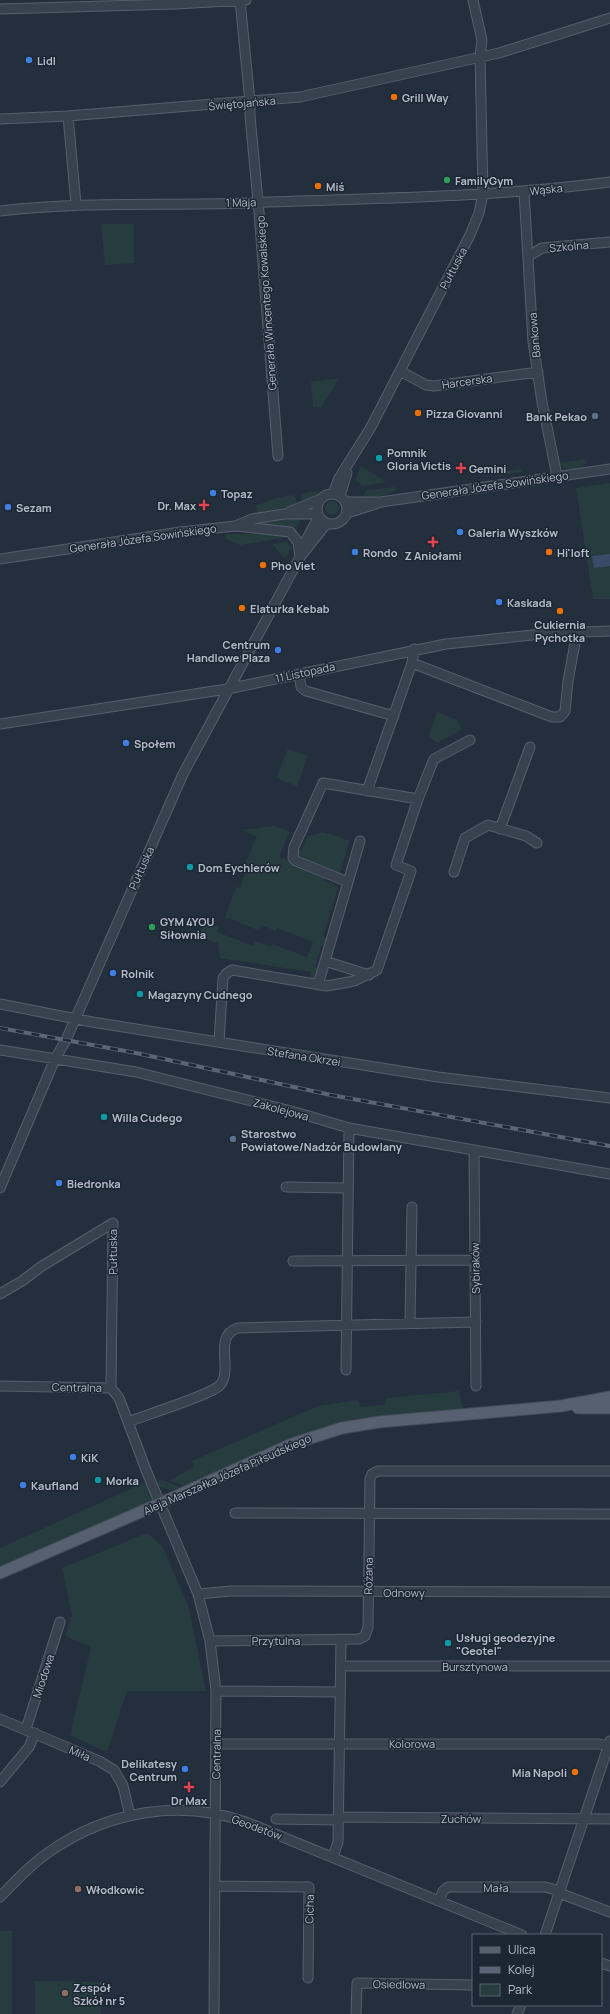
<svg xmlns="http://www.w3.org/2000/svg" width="610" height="2014" font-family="Manrope,sans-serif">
  <rect width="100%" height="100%" fill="#242f3e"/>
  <!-- green -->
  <path fill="#263c3f" d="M 101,224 L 134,224 L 134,263 L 105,265 Z
    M 339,378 L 321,408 L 313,407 L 311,382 Z
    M 586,459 L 587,464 L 572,470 L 563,468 L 559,463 Z
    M 361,466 L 386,482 L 363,486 L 355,480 Z
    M 521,469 L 522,472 L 498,476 L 496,475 L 497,472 Z
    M 610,483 L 610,599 L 593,599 L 576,488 Z
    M 395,487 L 396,491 L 382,496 L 364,499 L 364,494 L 367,490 Z
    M 319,491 L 313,499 L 303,504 L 301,497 L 303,493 Z
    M 291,495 L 295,497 L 298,505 L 257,513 L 256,505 L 264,503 L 272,499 Z
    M325 508a7 7 0 1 1 14 0a7 7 0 1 1-14 0Z
    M 301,517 L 295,531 L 290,528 L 252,524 Z
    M 226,534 L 280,534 L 288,537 L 240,545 L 226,539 Z
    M 287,542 L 292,548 L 286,557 L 283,557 L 272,544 Z
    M 437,712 L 457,720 L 461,730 L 437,743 L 429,736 Z
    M 288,749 L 308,756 L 297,786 L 276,778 Z
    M 274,826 L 296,834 L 289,833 L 279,857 L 325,876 L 324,880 L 338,887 L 323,937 L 329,940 L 327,946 L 321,946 L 315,967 L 320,968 L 317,976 L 310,980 L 311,972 L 220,958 L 218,943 L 206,939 L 200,933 L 205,921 L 219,927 L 217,932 L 253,946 L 256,941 L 271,947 L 272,944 L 307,957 L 313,942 L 277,928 L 276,931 L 261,925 L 258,930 L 225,917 L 236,887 L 240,888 L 246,871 L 243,869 L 257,836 L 241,830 Z
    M 323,832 L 350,841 L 339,876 L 298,859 L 296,849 L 301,851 L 308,836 Z
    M 459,1391 L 463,1410 L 286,1441 L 183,1486 L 170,1480 L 194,1467 L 192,1461 L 318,1406 L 358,1400 L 361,1407 L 384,1405 L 387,1398 Z
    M 159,1479 L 178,1486 L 179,1488 C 170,1491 165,1489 157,1485 Z
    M 146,1482 L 155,1502 L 0,1567 L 0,1548 Z
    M 147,1533 L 162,1546 L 188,1605 L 206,1691 L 127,1691 L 107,1752 L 70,1735 L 91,1647 L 65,1636 L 72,1615 L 62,1568 Z
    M 0,1931 L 12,1931 L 12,2014 L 0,2014 Z
    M 35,1981 L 102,1982 L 101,2014 L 35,2014 Z"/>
  <!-- water -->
  <path fill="#394c67" d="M 610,554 L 610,566 L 594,568 L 592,556 Z"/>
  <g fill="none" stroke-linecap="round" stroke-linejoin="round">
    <defs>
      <path id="minor" d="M 240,0 L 250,102 L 250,116 L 259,212 L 278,456
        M 0,9 L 176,4 L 246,0
        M 68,116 L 76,204
        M 0,119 L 68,116 L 300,97 L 499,53 L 610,18
        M 524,192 L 533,342 L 542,402 L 557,476
        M 0,211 C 82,201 163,206 245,203 C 367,198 489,198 610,182
        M 529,256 L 542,248 L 610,242
        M 400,371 L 426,385 L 434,386 L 538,372
        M317 509a15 15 0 1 1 30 0a15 15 0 1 1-30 0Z
        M 333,494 L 338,480 L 371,427 L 470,235 L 479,213 L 483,194 L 480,56 L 482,40 L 473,0
        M 340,496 L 347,473
        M 345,502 L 381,502 L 610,469
        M 289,512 L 321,499
        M 347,513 L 376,504
        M 236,526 L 290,532 L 298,542 L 300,557
        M 304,544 L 319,516
        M 0,559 L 181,532 L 235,526 L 252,519 L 284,514 L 318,514
        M 412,663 L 552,717 L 560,717 L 565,711 L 568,681 L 577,632
        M 299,674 L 301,687 L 306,691 L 394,716
        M 0,724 L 227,689 L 446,644 L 552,633 L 610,631
        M 367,791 L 412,663 L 414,649
        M 418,799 L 434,759 L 470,740
        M 500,829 L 530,747
        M 454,872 L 465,838 L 488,825 L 526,836 L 537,843
        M 325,961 L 369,975
        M 318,985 L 360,841
        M 0,1004 L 92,1022 L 438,1077 L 610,1098
        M 219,1042 L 223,978 L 227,973 L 232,970 L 327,986 L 354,981 L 377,970 L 411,871 L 396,865 L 418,799 L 323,783 L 294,847 L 293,858 L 296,861 L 348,882
        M 0,1050 L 136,1072 L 295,1112 L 349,1128 L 610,1174
        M 474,1150 L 476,1386
        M 286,1187 L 347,1188
        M 0,1188 L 55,1059 L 66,1040 L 183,774 L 300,557 L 327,523
        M 293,1261 L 475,1260
        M 0,1294 L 22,1281 L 42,1266 L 113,1223
        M 410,1323 L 412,1207
        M 346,1370 L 349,1128
        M 0,1386 L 111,1388 L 119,1398 L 146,1470 L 198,1594 L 210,1641 L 216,1691 L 214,2014
        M 111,1388 L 113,1223
        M 128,1422 C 143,1416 213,1394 220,1385 C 234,1369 212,1336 238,1328 L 476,1322
        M 235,1513 L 610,1514
        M 198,1594 L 231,1591 L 610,1592
        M 210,1641 L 359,1639 L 365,1636 L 368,1627 L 370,1479 L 372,1474 L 378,1471 L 610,1471
        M 341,1666 L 610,1666
        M 216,1691 L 340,1692
        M 0,1719 L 99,1761 L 114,1770 L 123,1786 L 130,1816
        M 26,1729 L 60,1622
        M 216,1744 L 599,1744 L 608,1746
        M 0,1782 L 29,1747 L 35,1733
        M 338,1817 L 610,1819
        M 276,1819 L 338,1820
        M 333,1857 L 338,1842 L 341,1640
        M 215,1886 L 309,1887 L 308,1978
        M 559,1893 L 610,1912
        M 0,1897 C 17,1880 32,1863 52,1850 C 109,1811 180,1799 246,1822 L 522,1935
        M 439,1901 L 443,1891 L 448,1887 L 545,1887 L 560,1891
        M 545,1935 L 610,1741
        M 601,1963 L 610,1966
        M 356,2014 L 357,1983 L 473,1985
        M 517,2014 L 521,2005"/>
      <path id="major" d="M 578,1408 L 610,1408
        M 0,1573 L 161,1503 L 292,1444 L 342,1428 L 379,1422 L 561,1406 L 610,1397"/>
    </defs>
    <!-- minor casing -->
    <use href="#minor" stroke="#565f6c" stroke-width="11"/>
    <!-- major casing -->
    <use href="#major" stroke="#414a57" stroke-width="13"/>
    <!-- minor -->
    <use href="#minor" stroke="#38414e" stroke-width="9"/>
    <!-- major -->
    <use href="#major" stroke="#56606e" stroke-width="11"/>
    <defs>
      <path id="rail" d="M 0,1028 L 136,1053 L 331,1095 L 610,1146"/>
    </defs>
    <!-- rail casing -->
    <use href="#rail" stroke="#5a6575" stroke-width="4"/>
    <!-- rail -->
    <use href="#rail" stroke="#1d2633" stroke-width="2.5" stroke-dasharray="8" stroke-linecap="butt"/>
  </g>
  <!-- markers -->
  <g fill="#3f7fe0" stroke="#1d2633" stroke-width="1.5">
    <circle cx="29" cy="60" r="4"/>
    <circle cx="213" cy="493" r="4"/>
    <circle cx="8" cy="507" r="4"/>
    <circle cx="460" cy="532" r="4"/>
    <circle cx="355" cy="552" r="4"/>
    <circle cx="499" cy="602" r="4"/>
    <circle cx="278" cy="650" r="4"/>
    <circle cx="126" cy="743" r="4"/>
    <circle cx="113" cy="973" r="4"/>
    <circle cx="59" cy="1183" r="4"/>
    <circle cx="73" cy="1457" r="4"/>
    <circle cx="23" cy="1485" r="4"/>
    <circle cx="185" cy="1769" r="4"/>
  </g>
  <g fill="#e8710a" stroke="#1d2633" stroke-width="1.5">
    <circle cx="394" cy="97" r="4"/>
    <circle cx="318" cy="186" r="4"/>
    <circle cx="418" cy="413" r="4"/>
    <circle cx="549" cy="552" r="4"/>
    <circle cx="263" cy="565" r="4"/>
    <circle cx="242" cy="608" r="4"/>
    <circle cx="560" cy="611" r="4"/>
    <circle cx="575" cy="1772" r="4"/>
  </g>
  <g fill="#2e9e5b" stroke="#1d2633" stroke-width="1.5">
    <circle cx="447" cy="180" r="4"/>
    <circle cx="152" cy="927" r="4"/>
  </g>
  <g fill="#5c6f8a" stroke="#1d2633" stroke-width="1.5">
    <circle cx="595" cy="416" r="4"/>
    <circle cx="233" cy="1139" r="4"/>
  </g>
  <g fill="#0f9aa8" stroke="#1d2633" stroke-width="1.5">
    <circle cx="379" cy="458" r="4"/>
    <circle cx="190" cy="867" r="4"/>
    <circle cx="140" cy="994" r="4"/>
    <circle cx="104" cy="1117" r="4"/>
    <circle cx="98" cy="1480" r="4"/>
    <circle cx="448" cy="1643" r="4"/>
  </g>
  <g fill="#e0444e" stroke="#1d2633" stroke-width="1.5">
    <path d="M459 462h4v4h4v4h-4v4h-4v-4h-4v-4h4z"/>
    <path d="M202 499h4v4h4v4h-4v4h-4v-4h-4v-4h4z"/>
    <path d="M431 536h4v4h4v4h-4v4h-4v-4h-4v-4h4z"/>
    <path d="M187 1781h4v4h4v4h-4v4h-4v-4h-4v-4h4z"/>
  </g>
  <g fill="#8d6e63" stroke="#1d2633" stroke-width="1.5">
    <circle cx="78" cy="1889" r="4"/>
    <circle cx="65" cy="1993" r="4"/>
  </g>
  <g text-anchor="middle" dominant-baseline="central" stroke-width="3" stroke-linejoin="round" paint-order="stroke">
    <!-- poi labels -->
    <g font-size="11" font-weight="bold" fill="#b4bcc9" stroke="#1d2633" text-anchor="start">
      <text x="37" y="60">Lidl</text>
      <text x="402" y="97">Grill Way</text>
      <text x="455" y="180">FamilyGym</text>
      <text x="326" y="186">Miś</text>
      <text x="426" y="413">Pizza Giovanni</text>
      <text x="587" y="416" text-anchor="end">Bank Pekao</text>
      <text x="387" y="452">Pomnik<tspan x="387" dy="13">Gloria Victis</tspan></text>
      <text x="469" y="468">Gemini</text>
      <text x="221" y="493">Topaz</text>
      <text x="196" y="505" text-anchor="end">Dr. Max</text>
      <text x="16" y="507">Sezam</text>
      <text x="468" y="532">Galeria Wyszków</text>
      <text x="363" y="552">Rondo</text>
      <text x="557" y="552">Hi'loft</text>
      <text x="433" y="555" text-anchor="middle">Z Aniołami</text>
      <text x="271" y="565">Pho Viet</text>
      <text x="507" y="602">Kaskada</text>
      <text x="250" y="608">Elaturka Kebab</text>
      <text x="560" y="624" text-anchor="middle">Cukiernia<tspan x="560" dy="13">Pychotka</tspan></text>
      <text x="270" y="644" text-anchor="end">Centrum<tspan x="270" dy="13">Handlowe Plaza</tspan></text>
      <text x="134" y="743">Społem</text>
      <text x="198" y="867">Dom Eychlerów</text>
      <text x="160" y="921">GYM 4YOU<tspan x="160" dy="13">Siłownia</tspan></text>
      <text x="121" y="973">Rolnik</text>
      <text x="148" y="994">Magazyny Cudnego</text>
      <text x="112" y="1117">Willa Cudego</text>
      <text x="241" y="1133">Starostwo<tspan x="241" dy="13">Powiatowe/Nadzór Budowlany</tspan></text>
      <text x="67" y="1183">Biedronka</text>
      <text x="81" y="1457">KiK</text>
      <text x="106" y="1480">Morka</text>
      <text x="31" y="1485">Kaufland</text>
      <text x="456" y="1637">Usługi geodezyjne<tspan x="456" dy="13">"Geotel"</tspan></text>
      <text x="177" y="1763" text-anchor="end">Delikatesy<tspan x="177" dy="13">Centrum</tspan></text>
      <text x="567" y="1772" text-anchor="end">Mia Napoli</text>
      <text x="189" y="1800" text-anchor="middle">Dr Max</text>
      <text x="86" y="1889">Włodkowic</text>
      <text x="73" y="1987">Zespół<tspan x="73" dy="13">Szkół nr 5</tspan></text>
    </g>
    <!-- street labels -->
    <g font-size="11" fill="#b4bcc9" stroke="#1d2633">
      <text transform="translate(242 103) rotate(-5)">Świętojańska</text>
      <text transform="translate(546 189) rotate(-6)">Wąska</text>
      <text transform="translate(241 202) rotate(-1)">1 Maja</text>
      <text transform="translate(569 246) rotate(-5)">Szkolna</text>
      <text transform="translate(453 268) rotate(-62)">Pułtuska</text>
      <text transform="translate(266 303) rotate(-94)">Generała Wincentego Kowalskiego</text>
      <text transform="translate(534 335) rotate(-95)">Bankowa</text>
      <text transform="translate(467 381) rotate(-8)">Harcerska</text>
      <text transform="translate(495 485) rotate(-8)">Generała Józefa Sowińskiego</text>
      <text transform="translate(143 538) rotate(-8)">Generała Józefa Sowińskiego</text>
      <text transform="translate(305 672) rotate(-12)">11 Listopada</text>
      <text transform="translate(141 868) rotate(-66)">Pułtuska</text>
      <text transform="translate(304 1056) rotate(9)">Stefana Okrzei</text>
      <text transform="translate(281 1109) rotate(15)">Zakolejowa</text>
      <text transform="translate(112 1252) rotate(-90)">Pułtuska</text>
      <text transform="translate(475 1268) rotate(-91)">Sybiraków</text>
      <text transform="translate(77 1387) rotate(1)">Centralna</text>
      <text transform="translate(227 1474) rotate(-24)">Aleja Marszałka Józefa Piłsudskiego</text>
      <text transform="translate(368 1576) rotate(-89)">Różana</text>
      <text x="404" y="1592">Odnowy</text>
      <text x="276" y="1640">Przytulna</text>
      <text x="475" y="1666">Bursztynowa</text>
      <text transform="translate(43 1676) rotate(-72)">Miodowa</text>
      <text x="412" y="1743">Kolorowa</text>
      <text transform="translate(80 1753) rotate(24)">Miła</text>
      <text transform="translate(216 1754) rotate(-89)">Centralna</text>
      <text x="461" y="1818">Zuchów</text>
      <text transform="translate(257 1827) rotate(20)">Geodetów</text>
      <text x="496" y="1887">Mała</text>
      <text transform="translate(309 1909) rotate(-89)">Cicha</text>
      <text transform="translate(399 1984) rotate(1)">Osiedlowa</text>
    </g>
  </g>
  <!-- legend -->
  <rect x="472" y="1934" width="130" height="72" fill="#1d2633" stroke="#59626f"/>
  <rect x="480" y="1947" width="20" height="6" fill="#56606e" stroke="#59626f"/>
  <text x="508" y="1954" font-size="12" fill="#b4bcc9">Ulica</text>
  <rect x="480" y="1967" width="20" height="6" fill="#5a6575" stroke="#59626f"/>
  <text x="508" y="1974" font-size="12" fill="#b4bcc9">Kolej</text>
  <rect x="480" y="1984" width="20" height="12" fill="#263c3f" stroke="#59626f"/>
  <text x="508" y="1994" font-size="12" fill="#b4bcc9">Park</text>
</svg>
